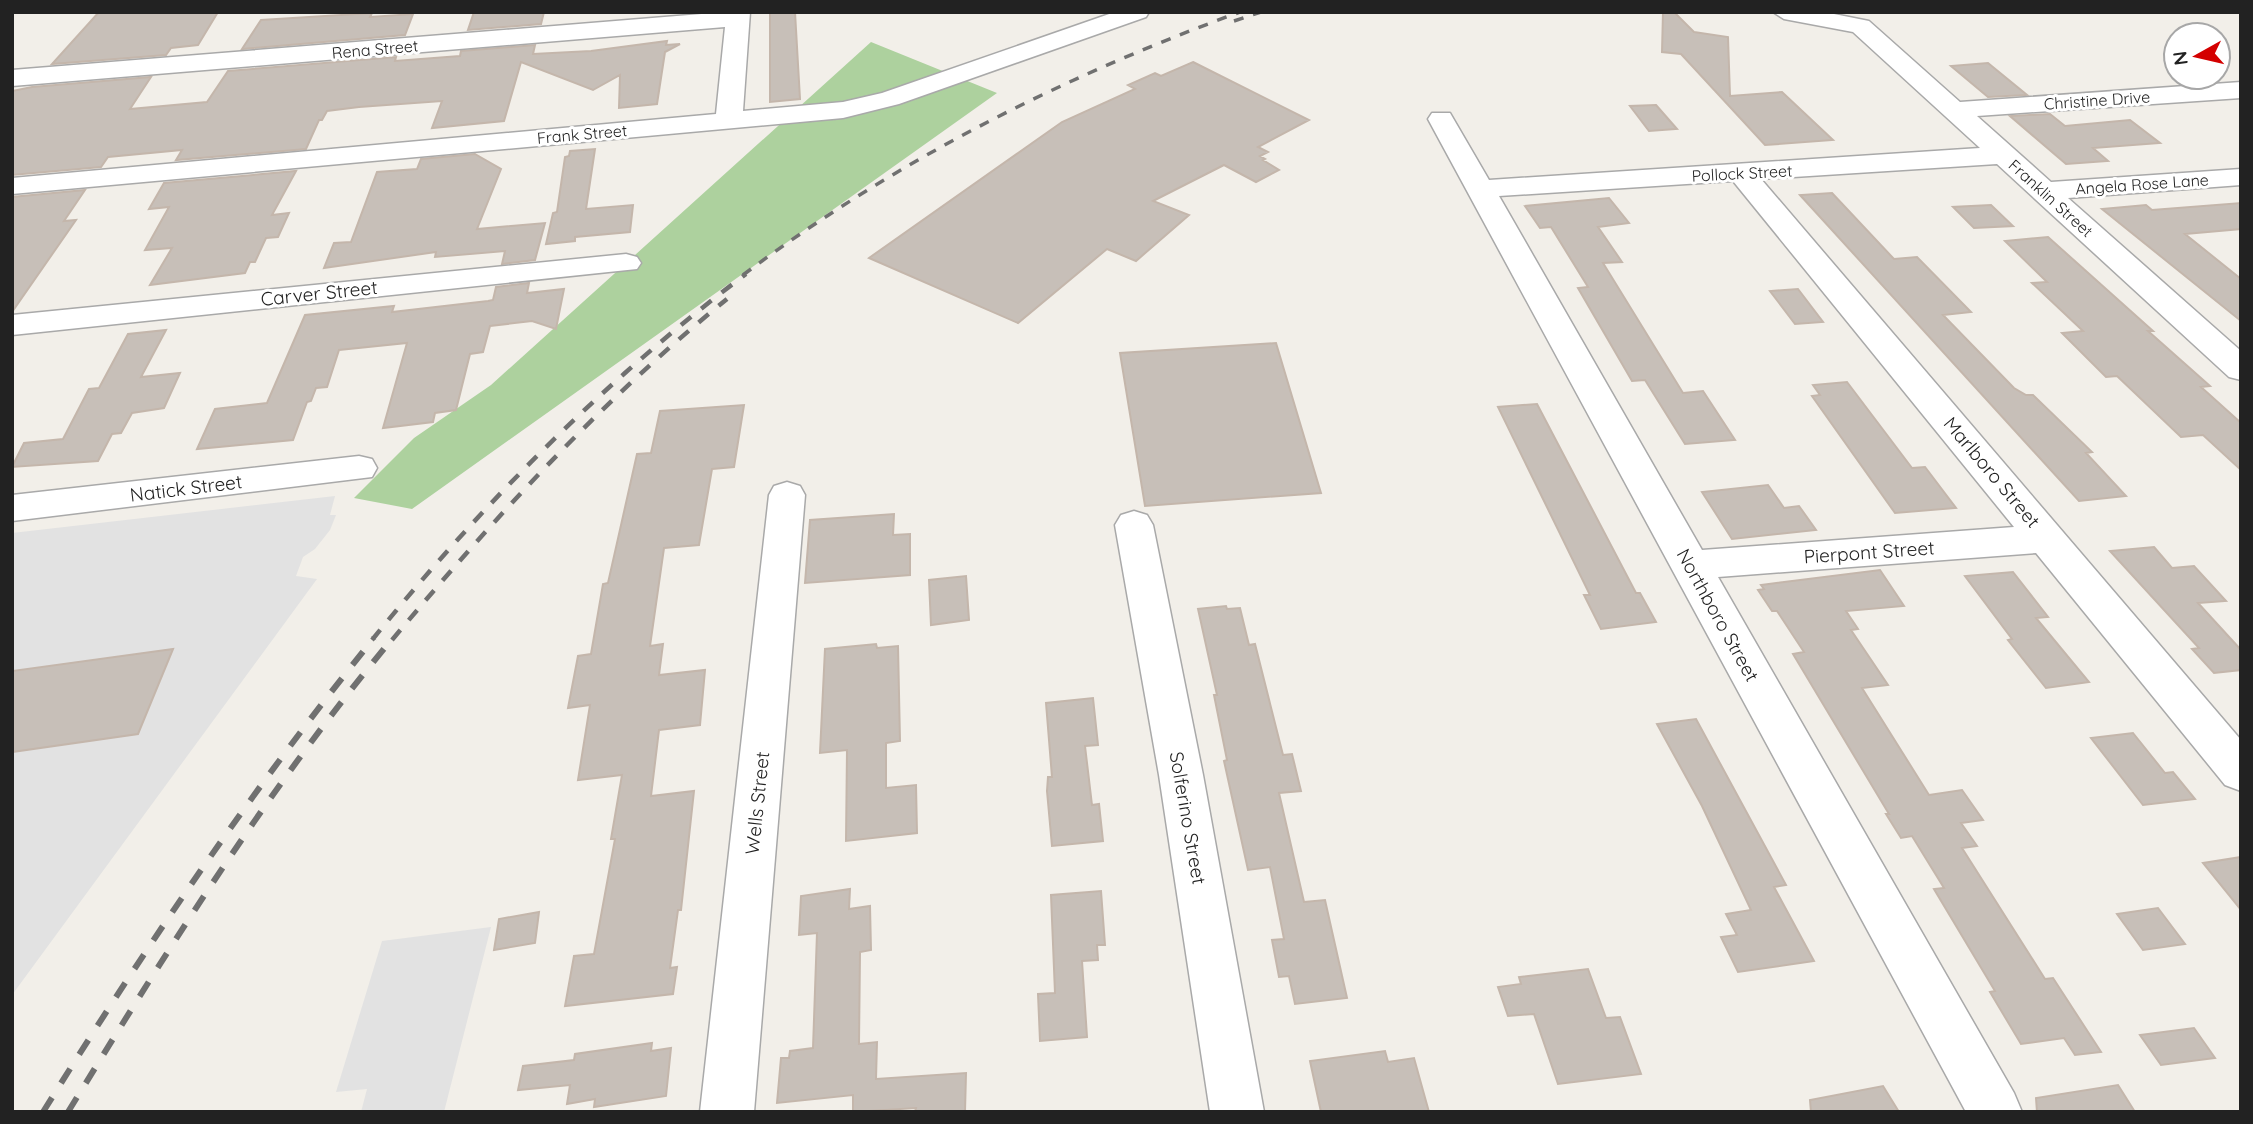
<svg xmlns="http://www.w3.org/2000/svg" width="2253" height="1124" font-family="Quicksand,sans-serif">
  <rect width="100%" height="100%" fill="#f2efe9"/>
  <!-- forest -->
  <path fill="#add19e" d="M 871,42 L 997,93 L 412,509 L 354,498 L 414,438 L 491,385 Z"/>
  <!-- parking -->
  <path fill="#e2e2e2" d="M 335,496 L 330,515 L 336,515 L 330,530 L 315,549 L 303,557 L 296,576 L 317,579 L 12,995 L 12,752 L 138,734 L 173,650 L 12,671 L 12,533 Z
    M 491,927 L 444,1112 L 361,1112 L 367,1089 L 336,1092 L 382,941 Z"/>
  <!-- building -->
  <path fill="#c7bfb8" stroke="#c4b6ab" stroke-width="2" d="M 99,12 L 218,12 L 198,45 L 171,48 L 166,55 L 52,64 Z
    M 474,12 L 544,12 L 541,24 L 468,30 Z
    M 770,12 L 795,12 L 800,99 L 770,102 Z
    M 1663,12 L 1674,12 L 1694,32 L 1728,37 L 1730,96 L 1782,92 L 1833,140 L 1765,145 L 1681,54 L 1662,52 Z
    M 372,13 L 370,17 L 413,14 L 405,35 L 242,49 L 261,20 Z
    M 667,41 L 666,45 L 680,44 L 665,52 L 657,104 L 619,108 L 620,75 L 593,90 L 521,62 L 504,121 L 432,128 L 442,101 L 359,107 L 327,111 L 322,120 L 319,120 L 306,149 L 176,160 L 182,150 L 108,157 L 101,167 L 12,175 L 12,91 L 32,87 L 151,77 L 130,109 L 207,102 L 228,71 L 396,57 L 395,61 L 460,56 L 461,51 L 535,45 L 533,54 L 591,51 Z
    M 1193,62 L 1309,120 L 1258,147 L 1268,152 L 1260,156 L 1265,159 L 1263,160 L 1279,170 L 1256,182 L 1224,165 L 1153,201 L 1189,215 L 1136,261 L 1107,249 L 1018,323 L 869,258 L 1062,122 L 1135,89 L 1128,85 L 1155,73 L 1161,76 Z
    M 1988,63 L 2027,95 L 1988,97 L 1951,66 Z
    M 1656,105 L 1677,129 L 1649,131 L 1630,106 Z
    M 2050,114 L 2065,126 L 2130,120 L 2160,143 L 2093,148 L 2108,161 L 2066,164 L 2010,116 Z
    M 595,149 L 586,209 L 633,205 L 630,232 L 575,237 L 575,241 L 546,244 L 553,213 L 557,212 L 565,157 L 569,156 L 570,151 Z
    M 475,154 L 501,169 L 477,229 L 545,223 L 535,260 L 502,264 L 505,251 L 435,257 L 436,252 L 324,268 L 334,243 L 351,242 L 377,172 L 417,169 L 421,159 Z
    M 296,171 L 272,215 L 289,213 L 278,237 L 266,238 L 255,262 L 250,262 L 245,273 L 150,285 L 172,248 L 145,250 L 169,207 L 149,209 L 164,183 Z
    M 85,190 L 64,221 L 76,220 L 12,312 L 12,197 Z
    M 1832,193 L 1894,259 L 1917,257 L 1971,312 L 1943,315 L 2014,388 L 2026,395 L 2033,395 L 2092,452 L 2086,453 L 2126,496 L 2079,501 L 1800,195 Z
    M 1609,198 L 1629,223 L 1598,227 L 1622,262 L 1603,263 L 1683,393 L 1703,391 L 1735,440 L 1685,444 L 1645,380 L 1632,381 L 1578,288 L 1588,287 L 1551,227 L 1540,228 L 1525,206 Z
    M 2241,203 L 2241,229 L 2185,234 L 2241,279 L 2241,321 L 2102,209 L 2146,205 L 2152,210 Z
    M 1991,205 L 2013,226 L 1974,228 L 1953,207 Z
    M 2048,237 L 2153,331 L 2148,331 L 2210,386 L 2201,387 L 2241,423 L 2241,470 L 2203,435 L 2181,437 L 2117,376 L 2106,377 L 2062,333 L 2083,331 L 2032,283 L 2047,282 L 2005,241 Z
    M 529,283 L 527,293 L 564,289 L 556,329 L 532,321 L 490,326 L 483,352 L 470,354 L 456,410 L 435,413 L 433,422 L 383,428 L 407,343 L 339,350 L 327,387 L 316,388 L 311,401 L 307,402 L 293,440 L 197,449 L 215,409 L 267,403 L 305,315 L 394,306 L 392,312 L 488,301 L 493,300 L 496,287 Z
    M 1798,289 L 1823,322 L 1795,324 L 1770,291 Z
    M 166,330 L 141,377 L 180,373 L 164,408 L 132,413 L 121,433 L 112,434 L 98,461 L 12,467 L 24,443 L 63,439 L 89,389 L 99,388 L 128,334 Z
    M 1276,343 L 1321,493 L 1145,506 L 1120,353 Z
    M 1847,382 L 1912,468 L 1925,467 L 1956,508 L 1895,513 L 1812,396 L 1820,395 L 1813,385 Z
    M 1537,404 L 1636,593 L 1640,593 L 1656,622 L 1601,629 L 1584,595 L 1590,595 L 1498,407 Z
    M 744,405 L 734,467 L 712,469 L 699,545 L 664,548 L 650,646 L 663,644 L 659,675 L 705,670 L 700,725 L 659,730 L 651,796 L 694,791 L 681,910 L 678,910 L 670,968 L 677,967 L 673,994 L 565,1006 L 574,956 L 594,954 L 615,839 L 611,839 L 622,775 L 578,780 L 590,705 L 568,708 L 578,656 L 591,654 L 603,584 L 608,583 L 637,454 L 651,453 L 660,411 Z
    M 1768,485 L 1784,508 L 1799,506 L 1816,530 L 1732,539 L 1702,492 Z
    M 894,514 L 893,535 L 910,534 L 910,575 L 805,583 L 810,520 Z
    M 2154,547 L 2172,568 L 2194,566 L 2226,601 L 2198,603 L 2241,650 L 2241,670 L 2214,673 L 2192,649 L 2199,648 L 2110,551 Z
    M 1880,570 L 1904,606 L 1846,611 L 1858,629 L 1851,630 L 1888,685 L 1862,688 L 1929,795 L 1962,790 L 1983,820 L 1961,823 L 1977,846 L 1962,848 L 2045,979 L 2053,978 L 2101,1052 L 2075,1055 L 2064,1038 L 2021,1044 L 1990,992 L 1995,991 L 1934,889 L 1944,888 L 1912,836 L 1901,838 L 1886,814 L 1889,814 L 1793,654 L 1804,652 L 1777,611 L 1772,611 L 1758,590 L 1764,589 L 1761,585 Z
    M 2013,572 L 2048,617 L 2036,618 L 2089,682 L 2046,688 L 2008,640 L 2012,639 L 1965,576 Z
    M 966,576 L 969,620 L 931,625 L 929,580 Z
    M 1226,606 L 1227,609 L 1240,608 L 1249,645 L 1255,644 L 1283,755 L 1292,754 L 1301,791 L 1279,793 L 1304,902 L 1325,900 L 1347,998 L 1295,1004 L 1289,976 L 1279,977 L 1272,940 L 1284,939 L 1270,867 L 1248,870 L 1224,761 L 1227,760 L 1214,695 L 1217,695 L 1198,609 Z
    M 876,644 L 877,648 L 898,646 L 900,741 L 886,743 L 886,788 L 916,785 L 917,833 L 846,841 L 847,750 L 820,753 L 825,649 Z
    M 173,649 L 138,734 L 12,752 L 12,671 Z
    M 1093,698 L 1098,745 L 1085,746 L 1092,805 L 1099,804 L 1103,841 L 1052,846 L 1047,791 L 1048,777 L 1052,777 L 1046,703 Z
    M 1696,719 L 1786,885 L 1774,887 L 1814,961 L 1738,972 L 1721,937 L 1737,935 L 1726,914 L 1751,910 L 1702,806 L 1657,724 Z
    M 2133,733 L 2165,773 L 2173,772 L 2195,799 L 2143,805 L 2091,738 Z
    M 2241,857 L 2241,910 L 2203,863 Z
    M 850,889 L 849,909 L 870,906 L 871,950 L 860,952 L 859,1044 L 877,1042 L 876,1079 L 966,1073 L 965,1112 L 915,1112 L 916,1108 L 853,1112 L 853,1095 L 777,1103 L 781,1058 L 789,1058 L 790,1051 L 813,1048 L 817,933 L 799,935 L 801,896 Z
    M 1101,891 L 1105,945 L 1097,945 L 1098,960 L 1082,961 L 1087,1037 L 1040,1041 L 1038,994 L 1055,993 L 1051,895 Z
    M 2158,908 L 2185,944 L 2143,950 L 2117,914 Z
    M 539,912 L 535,943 L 494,950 L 499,919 Z
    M 1588,969 L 1606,1018 L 1620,1017 L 1641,1074 L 1558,1084 L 1534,1014 L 1508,1016 L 1498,987 L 1521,984 L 1519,977 Z
    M 2194,1028 L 2215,1058 L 2161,1065 L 2140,1035 Z
    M 652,1043 L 651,1051 L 671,1048 L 666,1096 L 594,1107 L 595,1099 L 567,1104 L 570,1085 L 518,1090 L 523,1066 L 574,1060 L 575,1054 Z
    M 1385,1051 L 1388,1062 L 1414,1058 L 1429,1112 L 1321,1112 L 1310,1061 Z
    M 2118,1085 L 2135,1112 L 2037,1112 L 2036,1098 Z
    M 1883,1086 L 1899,1112 L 1811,1112 L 1810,1100 Z"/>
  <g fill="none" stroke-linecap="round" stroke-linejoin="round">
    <defs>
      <path id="minor" d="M 726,12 L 750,12 L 743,111 L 843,102 L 882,93 L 1115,12 L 1149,12 L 1146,17 L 899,104 L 843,118 L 12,194 L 12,178 L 716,114 L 725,27 L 12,86 L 12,70 Z
        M 1773,12 L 1824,12 L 1869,21 L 1960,102 L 2241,82 L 2241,98 L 1977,116 L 2051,182 L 2241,169 L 2241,185 L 2068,198 L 2241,351 L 2241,380 L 2229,377 L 1997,164 L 1761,179 L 2241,740 L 2241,791 L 2225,785 L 2036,553 L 1718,577 L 2014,1093 L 2022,1112 L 1966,1112 L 1428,119 L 1432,113 L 1450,113 L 1489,180 L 1980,148 L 1853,32 L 1784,19 ZM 1733,181 L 2014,527 L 1702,550 L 1499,196 Z
        M 626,254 L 637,257 L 641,263 L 637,269 L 12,335 L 12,315 Z
        M 359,456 L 372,459 L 377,468 L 372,477 L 12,521 L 12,495 Z
        M 787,482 L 800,486 L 805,495 L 754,1112 L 700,1112 L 769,495 L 774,486 Z
        M 1134,511 L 1147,515 L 1153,525 L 1203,775 L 1264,1112 L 1210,1112 L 1159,775 L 1115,525 L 1121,515 Z"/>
    </defs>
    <!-- minor casing -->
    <use href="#minor" stroke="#a9a9a9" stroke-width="3"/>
    <!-- minor -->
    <use href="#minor" fill="#fff" fill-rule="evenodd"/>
    <!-- rail-far2 -->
    <path stroke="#707070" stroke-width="3.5" stroke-dasharray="10 10" stroke-linecap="butt" d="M 1234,21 L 1261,12
      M 743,275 C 895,161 1062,77 1240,12"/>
    <!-- rail-far1 -->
    <path stroke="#707070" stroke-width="4.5" stroke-dasharray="13 13" stroke-linecap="butt" d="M 372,640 C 482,504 606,379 746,274
      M 392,640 C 494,518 603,399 727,299"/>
    <!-- rail -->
    <path stroke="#707070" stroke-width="6" stroke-dasharray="17 17" stroke-linecap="butt" d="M 43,1112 C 145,948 252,789 374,638
      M 68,1112 C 168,949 270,785 393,638"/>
  </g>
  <g text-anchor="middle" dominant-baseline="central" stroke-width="6" stroke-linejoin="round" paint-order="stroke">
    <!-- far-street labels -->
    <g font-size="16" fill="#222" stroke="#fff">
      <text transform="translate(375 49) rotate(-5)">Rena Street</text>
      <text transform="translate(2097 100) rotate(-4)">Christine Drive</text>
      <text transform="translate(582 134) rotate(-5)">Frank Street</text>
      <text transform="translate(1742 173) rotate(-3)">Pollock Street</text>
      <text transform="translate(2142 184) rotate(-4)">Angela Rose Lane</text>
      <text transform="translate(2051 198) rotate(42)">Franklin Street</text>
    </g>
    <!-- street labels -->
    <g font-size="19" fill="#222" stroke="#fff">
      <text transform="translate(319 293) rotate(-6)">Carver Street</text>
      <text transform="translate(1992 472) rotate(50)">Marlboro Street</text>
      <text transform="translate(186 488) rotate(-7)">Natick Street</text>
      <text transform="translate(1869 552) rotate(-4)">Pierpont Street</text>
      <text transform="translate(1718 615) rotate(61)">Northboro Street</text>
      <text transform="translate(757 803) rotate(-84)">Wells Street</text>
      <text transform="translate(1188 818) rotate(80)">Solferino Street</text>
    </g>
  </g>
  <!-- border -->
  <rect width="2253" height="1124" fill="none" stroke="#222222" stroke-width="28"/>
  <!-- north arrow -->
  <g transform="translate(2197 56) rotate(262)"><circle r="33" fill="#ffffff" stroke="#a7a7a7" stroke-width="2"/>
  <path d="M0-5L12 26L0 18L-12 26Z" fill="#d40000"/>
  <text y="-10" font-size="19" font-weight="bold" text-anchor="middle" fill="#222222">N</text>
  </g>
</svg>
